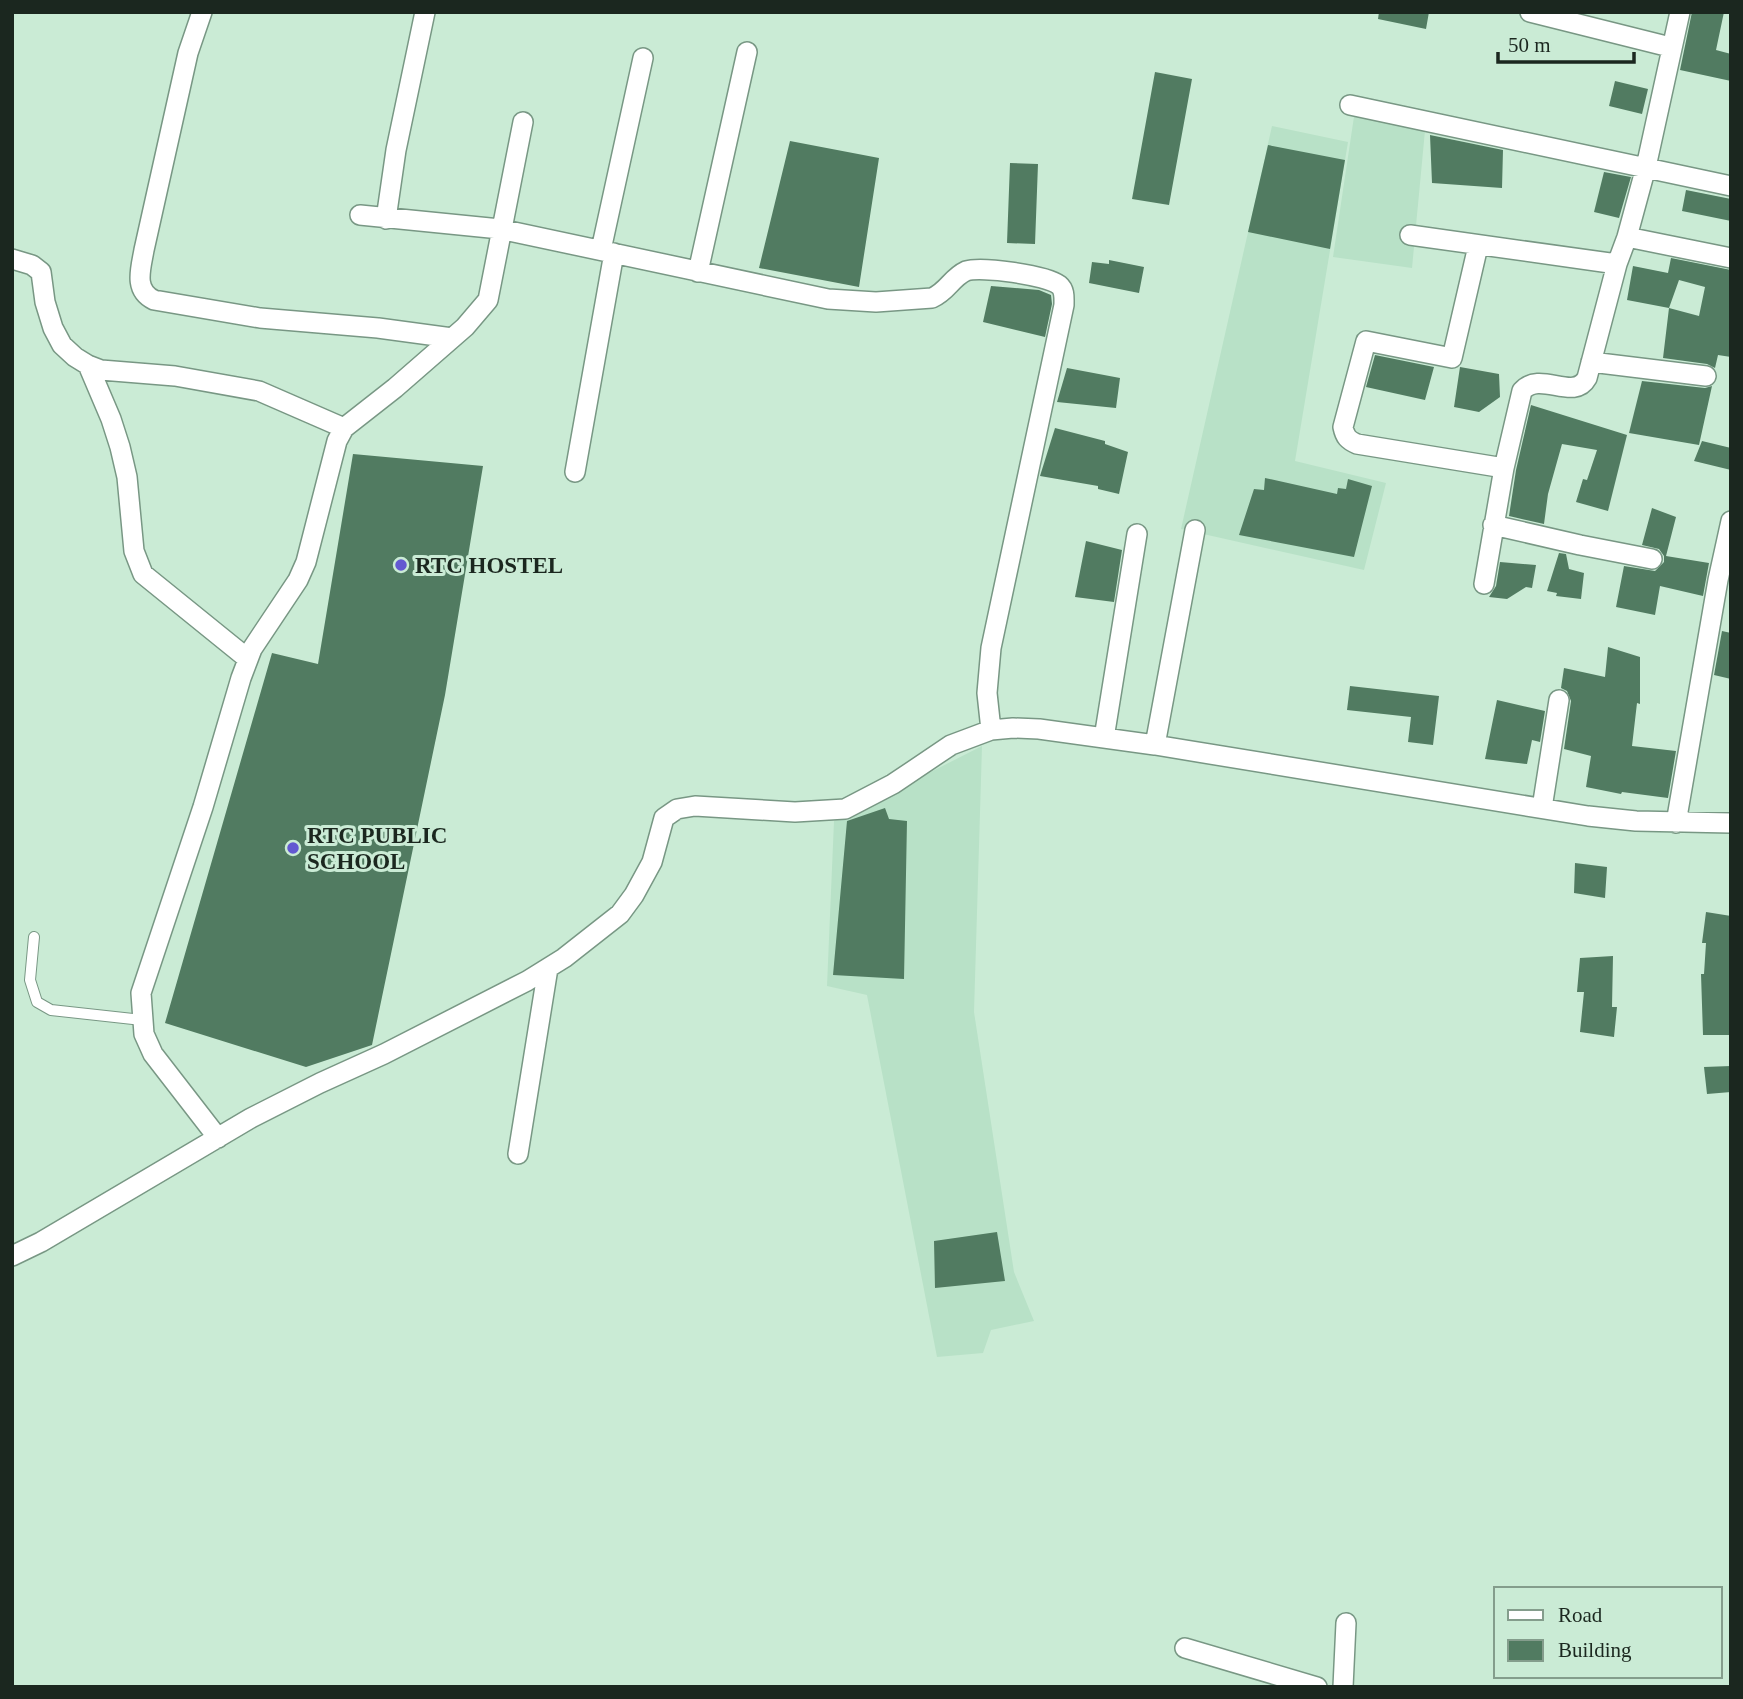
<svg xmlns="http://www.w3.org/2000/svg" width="1743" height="1699" font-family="'Times New Roman',serif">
  <rect width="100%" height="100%" fill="#caebd5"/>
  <!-- built -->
  <path fill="#b8e1c7" d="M 1355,110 L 1426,120 L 1412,268 L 1333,257 Z
    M 1272,126 L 1348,142 L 1295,461 L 1386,483 L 1364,570 L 1181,529 Z
    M 982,746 L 974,1012 L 1014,1272 L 1034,1321 L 991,1330 L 983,1353 L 937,1357 L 867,995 L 827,986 L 834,821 Z"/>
  <!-- building -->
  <path fill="#517b61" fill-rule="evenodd" d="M 1379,12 L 1429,12 L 1426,29 L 1378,19 Z
    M 1724,12 L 1716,50 L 1731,54 L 1731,81 L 1680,70 L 1692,12 Z
    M 1155,72 L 1192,79 L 1169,205 L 1132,199 Z
    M 1615,81 L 1648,89 L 1642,114 L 1609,106 Z
    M 1430,135 L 1503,150 L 1502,188 L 1432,183 Z
    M 790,141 L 879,158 L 859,287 L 759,268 Z
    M 1268,145 L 1345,160 L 1330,249 L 1248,232 Z
    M 1010,163 L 1038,164 L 1035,244 L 1007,243 Z
    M 1604,172 L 1631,177 L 1619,218 L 1594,212 Z
    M 1686,190 L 1731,199 L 1731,221 L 1682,211 Z
    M 1671,258 L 1731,270 L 1731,357 L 1718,355 L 1715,368 L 1707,364 L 1663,358 L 1669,308 L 1627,300 L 1633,266 L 1668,273 ZM 1679,280 L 1705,287 L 1699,316 L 1669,308 Z
    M 1109,260 L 1144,267 L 1139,293 L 1089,283 L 1092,262 L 1109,264 Z
    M 991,286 L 1039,290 L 1051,295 L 1052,304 L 1045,337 L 983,322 Z
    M 1375,355 L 1434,367 L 1425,400 L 1366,387 Z
    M 1460,367 L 1499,374 L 1500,397 L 1479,412 L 1454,407 Z
    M 1067,368 L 1120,378 L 1116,408 L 1057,402 Z
    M 1642,381 L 1705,388 L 1712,386 L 1699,445 L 1629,433 Z
    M 1531,405 L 1627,435 L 1608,511 L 1576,502 L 1583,479 L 1587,480 L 1597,450 L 1562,444 L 1548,494 L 1544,524 L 1509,516 L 1516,470 Z
    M 1055,428 L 1105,441 L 1105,444 L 1128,452 L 1119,494 L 1098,489 L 1098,486 L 1040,476 Z
    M 1702,441 L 1731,448 L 1731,470 L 1694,461 Z
    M 353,454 L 483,466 L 445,695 L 372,1045 L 306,1067 L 165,1023 L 272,653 L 318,664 Z
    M 1265,478 L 1337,494 L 1338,488 L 1346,489 L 1348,479 L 1372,486 L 1354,557 L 1239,535 L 1254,489 L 1264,490 Z
    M 1652,508 L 1676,517 L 1666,556 L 1709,563 L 1703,596 L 1660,586 L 1655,615 L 1616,607 L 1624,566 L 1655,571 L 1664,562 L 1664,556 L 1659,549 L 1642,545 Z
    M 1086,541 L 1122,550 L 1114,602 L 1075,597 Z
    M 1559,553 L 1566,554 L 1569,569 L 1584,573 L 1581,599 L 1556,596 L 1557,593 L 1547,591 Z
    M 1500,562 L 1536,565 L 1532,588 L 1526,587 L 1507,599 L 1489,597 L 1496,586 Z
    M 1722,631 L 1731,633 L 1731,679 L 1714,675 Z
    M 1608,647 L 1640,657 L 1640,704 L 1637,703 L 1632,746 L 1676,751 L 1668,798 L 1622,792 L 1621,794 L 1586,787 L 1591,756 L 1564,749 L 1571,701 L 1567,691 L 1561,688 L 1564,668 L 1605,677 Z
    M 1350,686 L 1439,696 L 1433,745 L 1408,742 L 1411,717 L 1347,710 Z
    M 1497,700 L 1545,711 L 1540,742 L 1532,740 L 1527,764 L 1485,759 Z
    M 885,808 L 889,819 L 907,821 L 904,979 L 833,975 L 847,821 Z
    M 1575,863 L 1607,867 L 1605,898 L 1574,893 Z
    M 1706,912 L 1731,916 L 1731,1035 L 1703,1035 L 1701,974 L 1704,974 L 1706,943 L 1702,943 Z
    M 1613,956 L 1612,1007 L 1617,1007 L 1614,1037 L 1580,1032 L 1584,992 L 1577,992 L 1580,958 Z
    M 1731,1066 L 1731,1092 L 1707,1094 L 1704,1067 Z
    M 997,1232 L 1005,1281 L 935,1288 L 934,1241 Z"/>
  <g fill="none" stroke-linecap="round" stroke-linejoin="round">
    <defs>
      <path id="lane" d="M 34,937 L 30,980 L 37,1002 L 51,1010 L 142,1020"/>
      <path id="street" d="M 202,12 L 188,53 L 144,250 C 141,268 133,290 154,300 L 260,318 L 378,328 L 452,338
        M 1530,12 L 1670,47
        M 1350,105 L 1731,186
        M 360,215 L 500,229 L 828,299 L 876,302 L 932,298 C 948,291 951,278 966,271 C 981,266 1046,275 1059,285 C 1065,290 1064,298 1064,305 L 991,648 L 987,693 L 991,730
        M 386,219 L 396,150 L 425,12
        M 1410,235 L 1617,264
        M 1627,237 L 1731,258
        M 1478,246 L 1452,358 L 1366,341 L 1343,427 C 1345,437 1348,440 1357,444 L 1504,468
        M 601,250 L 643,58
        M 12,259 L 32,265 L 41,272 L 45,302 L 53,328 L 62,345 L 75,357 L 88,365 L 101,370 L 175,376 L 259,391 L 344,428
        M 698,272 L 747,52
        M 1591,362 L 1706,376
        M 88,365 L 111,419 L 120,447 L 127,477 L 134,551 L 143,574 L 248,659
        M 575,472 L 614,253
        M 1493,525 L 1580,545 L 1652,559
        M 1484,584 L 1504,468 L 1522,391 C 1540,370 1574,402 1587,378 L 1617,264 L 1627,237 L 1646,167 L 1680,12
        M 1104,738 L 1137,534
        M 1155,745 L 1195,530
        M 1542,808 L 1559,700
        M 1676,823 L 1718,580 L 1731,521
        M 218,1138 L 153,1054 L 144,1034 L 141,993 L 203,807 L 241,678 L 252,649 L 298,580 L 306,562 L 337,441 L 344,428 L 395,388 L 465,327 L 488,300 L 523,122
        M 518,1154 L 548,968
        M 12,1256 L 41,1242 L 251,1118 L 320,1083 L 384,1054 L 527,981 L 564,958 L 620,914 L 634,895 L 652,862 L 664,818 L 677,809 L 695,806 L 795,812 L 845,809 L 893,784 L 951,745 L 991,730 L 1013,728 L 1039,729 L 1155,745 L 1588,816 L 1636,821 L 1731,823
        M 1185,1648 L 1317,1687
        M 1343,1687 L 1346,1623"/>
    </defs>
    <!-- lane casing -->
    <use href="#lane" stroke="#789784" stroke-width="12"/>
    <!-- street casing -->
    <use href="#street" stroke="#789784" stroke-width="22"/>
    <!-- lane -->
    <use href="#lane" stroke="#fff" stroke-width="10"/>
    <!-- street -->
    <use href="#street" stroke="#fff" stroke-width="19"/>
  </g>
  <!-- markers -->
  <g fill="#6358d1" stroke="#caebd5" stroke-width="2.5">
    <circle cx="401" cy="565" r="7"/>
    <circle cx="293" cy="848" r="7"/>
  </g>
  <g text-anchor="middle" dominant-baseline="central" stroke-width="6" stroke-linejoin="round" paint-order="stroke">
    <!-- poi labels -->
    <g font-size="23" font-weight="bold" fill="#1b271f" stroke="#caebd5" text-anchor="start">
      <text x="415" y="565">RTC HOSTEL</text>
      <text x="307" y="835">RTC PUBLIC<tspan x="307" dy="26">SCHOOL</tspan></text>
    </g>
  </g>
  <!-- border -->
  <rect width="1743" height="1699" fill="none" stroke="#1b271f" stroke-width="28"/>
  <!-- legend -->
  <rect x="1494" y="1587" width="228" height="91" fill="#caebd5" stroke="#849d8c" stroke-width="2"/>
  <rect x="1508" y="1610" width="35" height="10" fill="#ffffff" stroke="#849d8c" stroke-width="2"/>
  <text x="1558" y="1622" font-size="21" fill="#1b271f">Road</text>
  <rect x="1508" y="1640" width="35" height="21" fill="#517b61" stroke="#849d8c" stroke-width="2"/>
  <text x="1558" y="1657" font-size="21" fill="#1b271f">Building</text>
  <!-- scale -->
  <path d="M1498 52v10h136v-10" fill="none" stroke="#1b271f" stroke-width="3.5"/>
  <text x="1508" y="52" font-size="21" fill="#1b271f" stroke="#caebd5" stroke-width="5" paint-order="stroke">50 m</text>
</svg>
